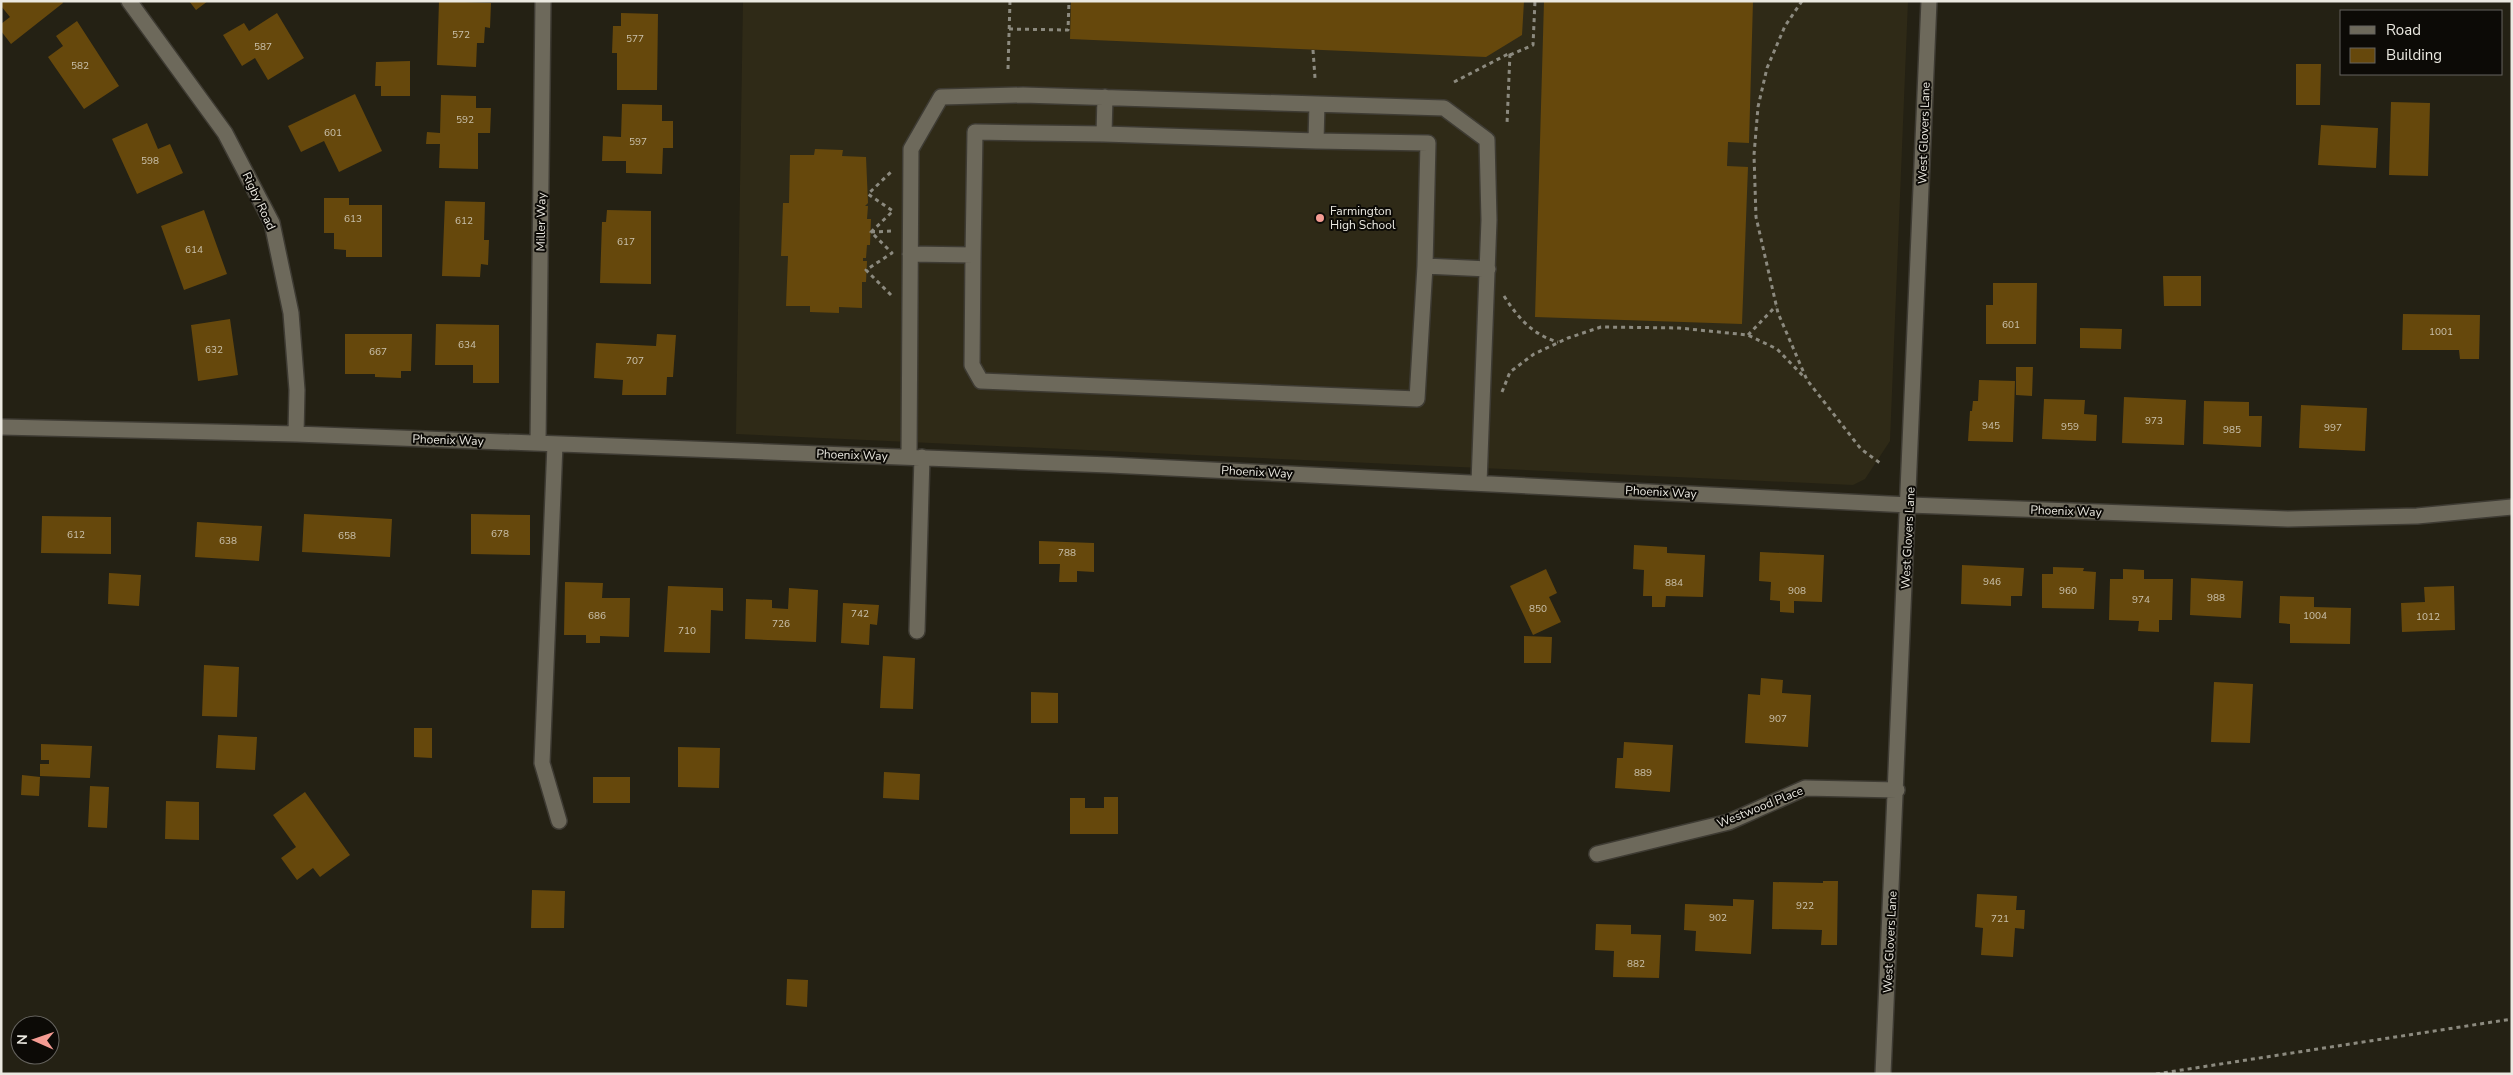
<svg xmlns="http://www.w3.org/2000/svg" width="2513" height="1075" font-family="'Nunito Sans',sans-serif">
  <rect width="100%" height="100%" fill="#242114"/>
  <!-- built -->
  <path fill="#2f2a17" d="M 743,1 L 1908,1 L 1890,441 L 1865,479 L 1853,485 L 736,434 Z"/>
  <!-- building -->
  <path fill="#66480c" d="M 1,1 L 62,1 L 63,3 L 11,44 L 1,31 L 1,24 L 10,17 L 1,6 Z
    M 189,1 L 208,1 L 196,10 Z
    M 439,1 L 491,3 L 490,28 L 485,27 L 484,43 L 477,43 L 476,67 L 437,65 Z
    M 1071,1 L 1524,1 L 1522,35 L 1486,57 L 1070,39 Z
    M 1544,1 L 1753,1 L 1749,143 L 1728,142 L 1727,166 L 1748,167 L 1742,324 L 1535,317 Z
    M 277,13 L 304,58 L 268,80 L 255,58 L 242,66 L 223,35 L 244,23 L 249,31 Z
    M 621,13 L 658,14 L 657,90 L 617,90 L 617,53 L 612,53 L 613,26 L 621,26 Z
    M 77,21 L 119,86 L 84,109 L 48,57 L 63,46 L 56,36 Z
    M 410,61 L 410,96 L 381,96 L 381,86 L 375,86 L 376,62 Z
    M 2296,64 L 2321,64 L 2320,105 L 2296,105 Z
    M 355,94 L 382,151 L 339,172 L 324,141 L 301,152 L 288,126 Z
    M 441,95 L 476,96 L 476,108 L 491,108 L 490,133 L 478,133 L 478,169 L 439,168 L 440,144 L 426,144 L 427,132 L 440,133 Z
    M 2391,102 L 2430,103 L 2428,176 L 2389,175 Z
    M 622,104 L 662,105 L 662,121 L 673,121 L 673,148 L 663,148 L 662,174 L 626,173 L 626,161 L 602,161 L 603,136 L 621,137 Z
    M 147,123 L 158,149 L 170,144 L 183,173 L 137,194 L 112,139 Z
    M 2321,125 L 2378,128 L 2376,168 L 2318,165 Z
    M 815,149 L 843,150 L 842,156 L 866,157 L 868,203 L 865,206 L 868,206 L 867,219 L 871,219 L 870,245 L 867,245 L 866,258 L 863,258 L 863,261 L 867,261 L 866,282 L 862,282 L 862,308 L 839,307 L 839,313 L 810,312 L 810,306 L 786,306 L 788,256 L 781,256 L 783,203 L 789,203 L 790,155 L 814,155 Z
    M 324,198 L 349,198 L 349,205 L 382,205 L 382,257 L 346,257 L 346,250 L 334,249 L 334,233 L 324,233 Z
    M 445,201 L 485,202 L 484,240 L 489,240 L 488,265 L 481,264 L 480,277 L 442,276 Z
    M 204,210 L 227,274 L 184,290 L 161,226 Z
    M 607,210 L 651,211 L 651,284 L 600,283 L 602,222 L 606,222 Z
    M 2163,276 L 2201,276 L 2201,306 L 2164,306 Z
    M 1993,283 L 2037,283 L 2036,344 L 1986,344 L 1986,305 L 1993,305 Z
    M 2403,314 L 2480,315 L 2479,359 L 2460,359 L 2459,350 L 2402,350 Z
    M 230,319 L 238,375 L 198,381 L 191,325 Z
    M 436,324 L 499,325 L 499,383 L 473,383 L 473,365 L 435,365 Z
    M 2080,328 L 2122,329 L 2121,349 L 2080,348 Z
    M 345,334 L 412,334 L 411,371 L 401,371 L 401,378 L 375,377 L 375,374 L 345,374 Z
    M 657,334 L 676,335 L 673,377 L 667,377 L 666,395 L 622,395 L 623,380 L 594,378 L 596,343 L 656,346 Z
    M 2016,367 L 2033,367 L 2032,396 L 2016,395 Z
    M 1979,380 L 2015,381 L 2013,442 L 1968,441 L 1970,411 L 1972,411 L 1973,401 L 1978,401 Z
    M 2124,397 L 2186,400 L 2184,445 L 2122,443 Z
    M 2044,399 L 2085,400 L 2084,414 L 2097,415 L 2096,441 L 2042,439 Z
    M 2204,401 L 2249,402 L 2249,416 L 2262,416 L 2261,447 L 2203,444 Z
    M 2301,405 L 2367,408 L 2365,451 L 2299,448 Z
    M 304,514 L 392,519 L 390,557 L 302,552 Z
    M 471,514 L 530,515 L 530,555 L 471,554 Z
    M 42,516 L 111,517 L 111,554 L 41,553 Z
    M 197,522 L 262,526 L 259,561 L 195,557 Z
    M 1039,541 L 1094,543 L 1094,572 L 1077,571 L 1077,582 L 1059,582 L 1060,564 L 1039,564 Z
    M 1634,545 L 1667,547 L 1667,553 L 1705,555 L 1703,597 L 1666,596 L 1665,607 L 1652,607 L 1652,596 L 1643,596 L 1644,570 L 1633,569 Z
    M 1760,552 L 1824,555 L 1822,602 L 1794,601 L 1794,613 L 1780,612 L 1780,601 L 1770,600 L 1771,582 L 1759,581 Z
    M 1962,565 L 2024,568 L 2022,596 L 2011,596 L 2011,606 L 1961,604 Z
    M 2053,567 L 2084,568 L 2083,571 L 2096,572 L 2094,609 L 2042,608 L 2042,574 L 2053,574 Z
    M 1546,569 L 1557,593 L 1549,597 L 1561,622 L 1533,635 L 1510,586 Z
    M 2123,569 L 2144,570 L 2144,579 L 2173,579 L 2172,620 L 2159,620 L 2159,632 L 2138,631 L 2139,621 L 2109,620 L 2110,579 L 2123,579 Z
    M 109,573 L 141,575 L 139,606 L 108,604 Z
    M 2191,578 L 2243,581 L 2241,618 L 2190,615 Z
    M 565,582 L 603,583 L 602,598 L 630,598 L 629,637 L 600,636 L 600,643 L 586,643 L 586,635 L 564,635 Z
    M 668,586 L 723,588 L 723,611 L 711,610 L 710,653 L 664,652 Z
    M 2454,586 L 2455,630 L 2402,632 L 2401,603 L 2425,602 L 2424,587 Z
    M 789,588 L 818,590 L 816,642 L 745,639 L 746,599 L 772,600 L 772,608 L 788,609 Z
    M 2280,596 L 2314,597 L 2314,607 L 2351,608 L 2350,644 L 2290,643 L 2290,624 L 2279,623 Z
    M 843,603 L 879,605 L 877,625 L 870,624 L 869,645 L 841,643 Z
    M 1524,636 L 1552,637 L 1551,663 L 1524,663 Z
    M 883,656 L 915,658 L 913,709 L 880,708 Z
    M 204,665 L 239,667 L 237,717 L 202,716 Z
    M 1761,678 L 1783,680 L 1782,693 L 1811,695 L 1808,747 L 1745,743 L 1748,694 L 1760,695 Z
    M 2214,682 L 2253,684 L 2250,743 L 2211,742 Z
    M 1031,692 L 1058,693 L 1058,723 L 1031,723 Z
    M 414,728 L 432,728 L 432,758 L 414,757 Z
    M 218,735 L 257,737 L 255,770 L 216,768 Z
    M 1624,742 L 1673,745 L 1670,792 L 1615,788 L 1617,758 L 1623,758 Z
    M 41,744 L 92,746 L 90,778 L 40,776 L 40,764 L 49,764 L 49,760 L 41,760 Z
    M 678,747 L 720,748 L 719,788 L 678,787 Z
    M 884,772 L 920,774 L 919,800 L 883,798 Z
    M 22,775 L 40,777 L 39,796 L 21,795 Z
    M 593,777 L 630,777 L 630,803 L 593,803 Z
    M 90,786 L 109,787 L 107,828 L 88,827 Z
    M 305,792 L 350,855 L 320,877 L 313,868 L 297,880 L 281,858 L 296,847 L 273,815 Z
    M 1104,797 L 1118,797 L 1118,834 L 1070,834 L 1070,798 L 1085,798 L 1085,808 L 1104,808 Z
    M 166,801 L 199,802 L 199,840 L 165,839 Z
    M 1823,881 L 1838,881 L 1837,945 L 1821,945 L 1822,930 L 1772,929 L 1773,882 L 1823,883 Z
    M 532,890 L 565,891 L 564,928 L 531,928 Z
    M 1977,894 L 2017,896 L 2016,910 L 2025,910 L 2024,929 L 2015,928 L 2013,957 L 1981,955 L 1983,928 L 1975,927 Z
    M 1733,899 L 1754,900 L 1751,954 L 1695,951 L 1696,931 L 1684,930 L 1685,904 L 1733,906 Z
    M 1596,924 L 1631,925 L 1631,934 L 1661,935 L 1659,978 L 1613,977 L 1614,951 L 1595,950 Z
    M 787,979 L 808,980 L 807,1007 L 786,1005 Z"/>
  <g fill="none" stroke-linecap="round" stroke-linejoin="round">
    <defs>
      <path id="minor" d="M 129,1 L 225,133 L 272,223 L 291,313 L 297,390 L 296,434
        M 1105,97 L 1104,134 L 1316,141 L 1317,104
        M 1316,141 L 1428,143 L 1425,266
        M 910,254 L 973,255 L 972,365 L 981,381 L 1417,399 L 1425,266 L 1488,269
        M 973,255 L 975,132 L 1104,134
        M 1,427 L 296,434 L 1110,465 L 1909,505 L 2288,519 L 2417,516 L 2512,507
        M 538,443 L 543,1
        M 555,444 L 542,763 L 559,821
        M 909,457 L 911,149 L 941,97 L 1023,95 L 1444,108 L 1487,140 L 1489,220 L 1479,483
        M 917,631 L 922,457
        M 1597,854 L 1729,822 L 1805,788 L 1897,790
        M 1883,1074 L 1929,1"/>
    </defs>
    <!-- minor casing -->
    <use href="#minor" stroke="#3e3b33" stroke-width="18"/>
    <!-- path -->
    <path stroke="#8c8a7f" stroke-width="3" stroke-dasharray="4 4" stroke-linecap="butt" d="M 1802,1 L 1785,26 L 1767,68 L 1758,107 L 1754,155 L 1756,217 L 1778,313 L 1807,380 L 1861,449 L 1880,463
      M 1009,29 L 1068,30 L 1069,1
      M 1313,50 L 1315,78
      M 1510,55 L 1533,45 L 1535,1
      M 1008,69 L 1010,1
      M 1454,82 L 1510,53 L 1507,124
      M 871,232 L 893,231
      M 891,295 L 866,270 L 892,253 L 871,232 L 893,211 L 868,194 L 892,171
      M 1504,296 C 1518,318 1533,335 1558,342
      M 1748,335 L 1776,306
      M 1502,392 L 1510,372 L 1534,354 L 1568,338 L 1601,327 L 1679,328 L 1748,335 L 1777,349 L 1805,378
      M 2156,1074 L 2512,1019"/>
    <!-- minor -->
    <use href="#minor" stroke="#6d695b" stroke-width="15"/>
  </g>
  <!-- markers -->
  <circle fill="#f59c93" stroke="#0c0a06" stroke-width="2" cx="1320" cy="218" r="5"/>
  <g text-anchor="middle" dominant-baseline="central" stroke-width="4" stroke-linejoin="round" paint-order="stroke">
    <!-- number labels -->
    <g font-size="10" fill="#cac1ac">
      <text x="461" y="35">572</text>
      <text x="635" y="39">577</text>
      <text x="263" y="47">587</text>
      <text x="80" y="66">582</text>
      <text x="465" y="120">592</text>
      <text x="333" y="133">601</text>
      <text x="638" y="142">597</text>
      <text x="150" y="161">598</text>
      <text x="353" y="219">613</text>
      <text x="464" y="221">612</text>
      <text x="626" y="242">617</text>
      <text x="194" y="250">614</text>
      <text x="2011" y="325">601</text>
      <text x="2441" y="332">1001</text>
      <text x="467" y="345">634</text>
      <text x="214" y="350">632</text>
      <text x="378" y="352">667</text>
      <text x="635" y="361">707</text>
      <text x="2154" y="421">973</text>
      <text x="1991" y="426">945</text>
      <text x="2070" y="427">959</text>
      <text x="2333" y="428">997</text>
      <text x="2232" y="430">985</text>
      <text x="500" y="534">678</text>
      <text x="76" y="535">612</text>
      <text x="347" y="536">658</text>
      <text x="228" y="541">638</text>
      <text x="1067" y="553">788</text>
      <text x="1992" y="582">946</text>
      <text x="1674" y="583">884</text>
      <text x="1797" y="591">908</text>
      <text x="2068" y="591">960</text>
      <text x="2216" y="598">988</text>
      <text x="2141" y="600">974</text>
      <text x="1538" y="609">850</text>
      <text x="860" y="614">742</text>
      <text x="597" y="616">686</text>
      <text x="2315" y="616">1004</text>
      <text x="2428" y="617">1012</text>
      <text x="781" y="624">726</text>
      <text x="687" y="631">710</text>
      <text x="1778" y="719">907</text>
      <text x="1643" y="773">889</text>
      <text x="1805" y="906">922</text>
      <text x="1718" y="918">902</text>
      <text x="2000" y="919">721</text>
      <text x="1636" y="964">882</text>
    </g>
    <!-- street labels -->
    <g font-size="12" fill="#ebe9e1" stroke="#0c0a06">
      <text transform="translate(1924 133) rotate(-88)">West Glovers Lane</text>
      <text transform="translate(259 201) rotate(65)">Rigby Road</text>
      <text transform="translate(541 222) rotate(-89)">Miller Way</text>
      <text transform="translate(448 440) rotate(2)">Phoenix Way</text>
      <text transform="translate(852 455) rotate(2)">Phoenix Way</text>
      <text transform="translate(1257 472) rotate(3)">Phoenix Way</text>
      <text transform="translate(1661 492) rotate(3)">Phoenix Way</text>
      <text transform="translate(2066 511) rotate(2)">Phoenix Way</text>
      <text transform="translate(1908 538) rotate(-87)">West Glovers Lane</text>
      <text transform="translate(1760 807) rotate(-22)">Westwood Place</text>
      <text transform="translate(1890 942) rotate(-87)">West Glovers Lane</text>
    </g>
    <!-- poi labels -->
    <g font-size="12" fill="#ebe9e1" stroke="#0c0a06" text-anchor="start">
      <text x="1330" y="211">Farmington<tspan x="1330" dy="14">High School</tspan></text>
    </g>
  </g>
  <!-- border -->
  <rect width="2513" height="1075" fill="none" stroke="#ebe9e1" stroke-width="5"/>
  <!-- legend -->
  <rect x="2340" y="10" width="162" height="65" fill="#0c0a06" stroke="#65635e"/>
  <rect x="2350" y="26" width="25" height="8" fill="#6d695b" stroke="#65635e"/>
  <text x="2386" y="35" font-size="15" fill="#ebe9e1">Road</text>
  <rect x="2350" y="48" width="25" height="15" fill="#66480c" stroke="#65635e"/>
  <text x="2386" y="60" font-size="15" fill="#ebe9e1">Building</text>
  <!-- north arrow -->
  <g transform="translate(35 1040) rotate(272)"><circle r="24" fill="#0c0a06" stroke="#65635e"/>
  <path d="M0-4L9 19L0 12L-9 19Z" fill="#f59c93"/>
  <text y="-8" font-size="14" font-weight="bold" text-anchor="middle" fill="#ebe9e1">N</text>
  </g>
</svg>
